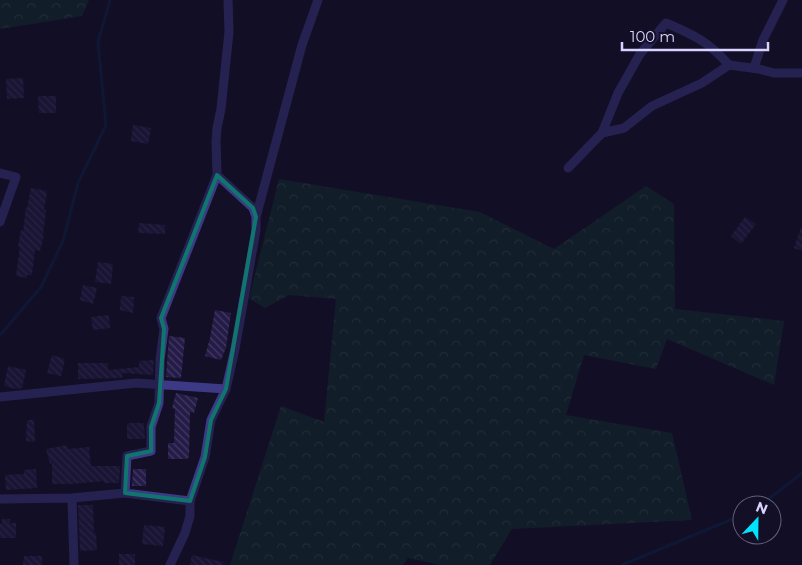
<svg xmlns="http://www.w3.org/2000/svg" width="802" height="565" font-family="Montserrat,sans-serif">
  <defs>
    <pattern id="forest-crowns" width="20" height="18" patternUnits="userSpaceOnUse" patternTransform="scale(1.25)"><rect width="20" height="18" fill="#12302f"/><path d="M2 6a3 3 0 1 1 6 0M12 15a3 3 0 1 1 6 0" fill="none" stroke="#344d4e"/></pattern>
    <pattern id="building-back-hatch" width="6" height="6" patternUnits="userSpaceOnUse" patternTransform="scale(1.25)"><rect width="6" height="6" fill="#241b47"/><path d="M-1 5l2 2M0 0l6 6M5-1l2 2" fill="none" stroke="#433b63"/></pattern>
  </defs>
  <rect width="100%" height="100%" fill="#130f26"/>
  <!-- forest -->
  <path fill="url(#forest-crowns)" d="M 0,0 L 89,0 L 82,16 L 0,29 Z
    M 279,179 L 480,212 L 554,249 L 646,186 L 674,204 L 675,309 L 784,321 L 774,385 L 667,339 L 656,369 L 584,355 L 566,415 L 672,433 L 692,520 L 512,529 L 490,565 L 441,565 L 408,558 L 403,565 L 230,565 L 281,406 L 324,422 L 336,299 L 289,295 L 265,308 L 249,298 Z"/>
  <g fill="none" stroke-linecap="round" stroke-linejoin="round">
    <!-- stream -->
    <path stroke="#0c2248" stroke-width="3" d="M 1,334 L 41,287 L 63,241 L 78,183 L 106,125 L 98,42 L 110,0
      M 761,505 L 802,473
      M 622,565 L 742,515"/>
  </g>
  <!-- building -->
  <path fill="url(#building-back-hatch)" d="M 23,78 L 24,98 L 7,99 L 6,79 Z
    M 38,96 L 56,96 L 56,113 L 39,113 Z
    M 133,125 L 151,128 L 148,144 L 131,141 Z
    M 31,188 L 47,191 L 44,210 L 46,210 L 43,235 L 44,235 L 40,251 L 35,250 L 32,275 L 27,275 L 27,278 L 16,276 L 20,247 L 18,246 L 21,230 L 23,231 L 26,208 L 27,208 Z
    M 745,217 L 756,224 L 741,244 L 731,236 Z
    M 139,223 L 165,225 L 165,234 L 138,233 Z
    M 801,227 L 802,228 L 802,251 L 794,248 Z
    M 98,262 L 113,264 L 111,284 L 95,282 Z
    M 83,285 L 97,288 L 93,304 L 80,300 Z
    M 121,296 L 134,297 L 133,313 L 120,310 Z
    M 215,310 L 231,313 L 226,348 L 221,360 L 205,356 L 210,338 Z
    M 109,315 L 110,328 L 93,330 L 91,317 Z
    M 169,336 L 185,338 L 181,378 L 166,377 Z
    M 52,355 L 65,359 L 61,376 L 47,373 Z
    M 154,360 L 153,375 L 123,373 L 122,378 L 78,379 L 78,363 L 108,363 L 108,370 L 139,367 L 139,361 Z
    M 8,366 L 26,370 L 22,388 L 16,389 L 4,386 Z
    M 176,393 L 198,398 L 194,413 L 190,412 L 189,457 L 187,459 L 168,459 L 168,443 L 174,443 L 175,409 L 172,408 Z
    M 27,420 L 34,420 L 35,442 L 26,441 Z
    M 127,423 L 144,423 L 145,439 L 127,439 Z
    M 67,445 L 68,449 L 89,447 L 91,466 L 120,466 L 119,483 L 104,483 L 104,481 L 72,484 L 52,484 L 52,463 L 50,464 L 46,449 Z
    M 36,469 L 37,488 L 6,490 L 5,475 L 24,474 L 24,470 Z
    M 133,469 L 146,469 L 146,486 L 132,486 Z
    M 78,505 L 93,505 L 94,533 L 96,533 L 97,550 L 80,551 Z
    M 2,519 L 10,519 L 10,523 L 16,523 L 16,538 L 0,538 L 0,523 L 2,523 Z
    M 144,525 L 165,527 L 163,546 L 142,544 Z
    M 119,554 L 135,554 L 135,565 L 119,565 Z
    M 192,555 L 223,562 L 223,565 L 190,565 Z
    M 24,556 L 42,556 L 42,565 L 23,565 Z"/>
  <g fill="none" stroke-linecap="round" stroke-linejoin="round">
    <!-- minor -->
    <path stroke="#3d3a85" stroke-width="9" d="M 754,68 L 763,40 L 783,0
      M 602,133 L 624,128 L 652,106 L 702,83 L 729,65 L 759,69 L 774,73 L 802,73
      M 568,168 L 602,133 L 618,93 L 640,54 L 666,23 C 694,35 709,42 729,65
      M 0,173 L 16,177 L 0,222
      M 256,217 L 302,45 L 318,0
      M 0,397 L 136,383 L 226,389
      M 125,493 L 190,501
      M 0,499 L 72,498
      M 74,565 L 72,498 L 125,493 L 127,456 L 151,451 L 151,427 L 159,403 L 160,360 L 164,329 L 161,318 L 217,175 L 216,141 L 217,128 L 221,109 L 229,32 L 228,0
      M 170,565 L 185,533 L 190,516 L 190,501 L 205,457 L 211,420 L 226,389 L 235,349 L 256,230 L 256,217 L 253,208 L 217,175"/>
  </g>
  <!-- marked area -->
  <path d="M0 0H802V565H0ZM 217,175 L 253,208 L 256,217 L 226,389 L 211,420 L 205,457 L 190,501 L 125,493 L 127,456 L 151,451 L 151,427 L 159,403 L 164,329 L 161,318 Z" fill="#130f26" fill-opacity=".55" fill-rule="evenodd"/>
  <path fill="none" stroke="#0f766e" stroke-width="4" stroke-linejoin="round" d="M 217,175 L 253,208 L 256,217 L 226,389 L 211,420 L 205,457 L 190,501 L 125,493 L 127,456 L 151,451 L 151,427 L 159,403 L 164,329 L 161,318 Z"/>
  <!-- north arrow -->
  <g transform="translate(757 520) rotate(22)"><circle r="24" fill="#130f26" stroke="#625e7d"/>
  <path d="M0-4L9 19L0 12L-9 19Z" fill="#00e5ff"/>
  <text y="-8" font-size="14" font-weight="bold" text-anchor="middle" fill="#d9d4ff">N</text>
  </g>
  <!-- scale -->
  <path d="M622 42v8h146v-8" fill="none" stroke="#d9d4ff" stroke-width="2.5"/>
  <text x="630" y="42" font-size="15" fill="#d9d4ff" stroke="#130f26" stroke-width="4" paint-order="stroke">100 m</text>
</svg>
